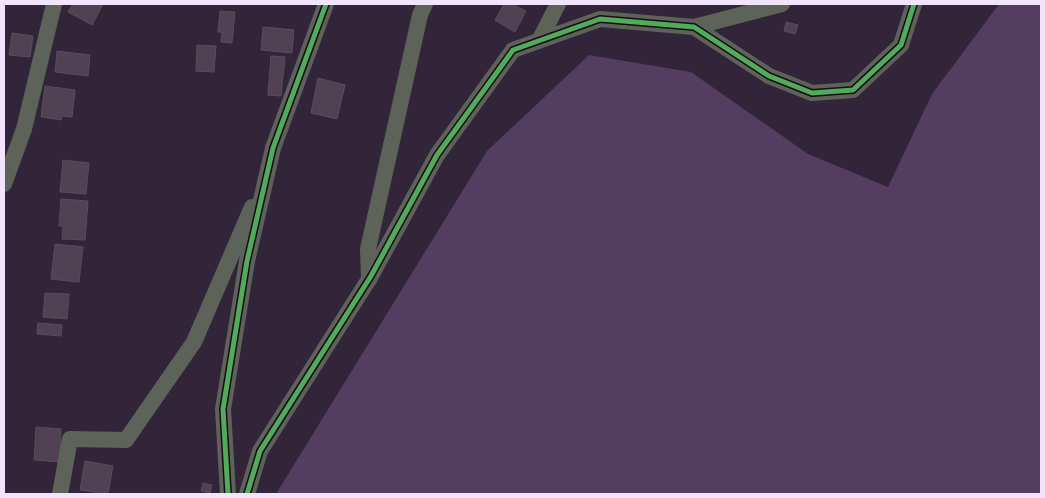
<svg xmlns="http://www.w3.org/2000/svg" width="1045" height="498" font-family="'Fira Sans',sans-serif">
  <rect width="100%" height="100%" fill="#32253a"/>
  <!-- green -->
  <path fill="#533d61" d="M 999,4 L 1041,4 L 1041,494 L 276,494 L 487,151 L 589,55 L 691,72 L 808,154 L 888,187 L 932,94 Z"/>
  <!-- building -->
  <path fill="#504253" stroke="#5a4c5c" d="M 73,4 L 103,4 L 92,25 L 68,12 Z
    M 504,4 L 512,4 L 526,11 L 515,32 L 495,20 Z
    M 220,11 L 235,12 L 232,43 L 221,42 L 222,32 L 218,32 Z
    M 786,22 L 798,25 L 795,34 L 784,31 Z
    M 263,27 L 294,30 L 292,53 L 261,50 Z
    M 12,33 L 33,36 L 30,57 L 9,55 Z
    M 197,45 L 216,46 L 214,72 L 196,71 Z
    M 57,51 L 90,55 L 88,76 L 55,72 Z
    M 271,56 L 285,57 L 281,96 L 268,95 Z
    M 318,78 L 345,85 L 337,119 L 311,113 Z
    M 45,86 L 75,90 L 72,117 L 62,116 L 61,120 L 41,117 Z
    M 63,160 L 89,163 L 86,194 L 60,192 Z
    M 61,199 L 88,201 L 85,240 L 62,239 L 63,226 L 59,226 Z
    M 55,244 L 83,247 L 79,282 L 51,279 Z
    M 45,293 L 69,294 L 67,319 L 43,317 Z
    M 38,323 L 62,325 L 61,336 L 37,334 Z
    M 36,427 L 61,429 L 60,462 L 34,460 Z
    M 85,461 L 113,466 L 108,494 L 80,490 Z
    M 203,483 L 212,485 L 210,493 L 201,491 Z"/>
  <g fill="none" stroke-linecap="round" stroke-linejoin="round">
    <!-- street -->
    <path stroke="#5e6359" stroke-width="16" d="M 694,27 L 782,4
      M 539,41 L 558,4
      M 4,184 L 24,129 L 54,4
      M 369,280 L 368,249 L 420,15 L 425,4
      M 60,494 L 70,439 L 126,440 L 194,342 L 252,207
      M 228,494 L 223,409 L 247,261 L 273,148 L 326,4
      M 247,494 L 260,451 L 371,276 L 437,155 L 513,50 L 600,19 L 694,27 L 769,76 L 812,93 L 853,90 L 901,45 L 914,4"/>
    <defs>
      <path id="cycleway" d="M 228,494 L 223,409 L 247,261 L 273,148 L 326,4
        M 247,494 L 260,451 L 371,276 L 437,155 L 513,50 L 600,19 L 694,27 L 769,76 L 812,93 L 853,90 L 901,45 L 914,4"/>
    </defs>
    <!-- cycleway casing -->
    <use href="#cycleway" stroke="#160c1d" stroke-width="8"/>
    <!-- cycleway -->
    <use href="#cycleway" stroke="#51ab58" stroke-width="5"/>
  </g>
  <!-- border -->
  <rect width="1045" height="498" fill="none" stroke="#f2e4fc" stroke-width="10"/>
</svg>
